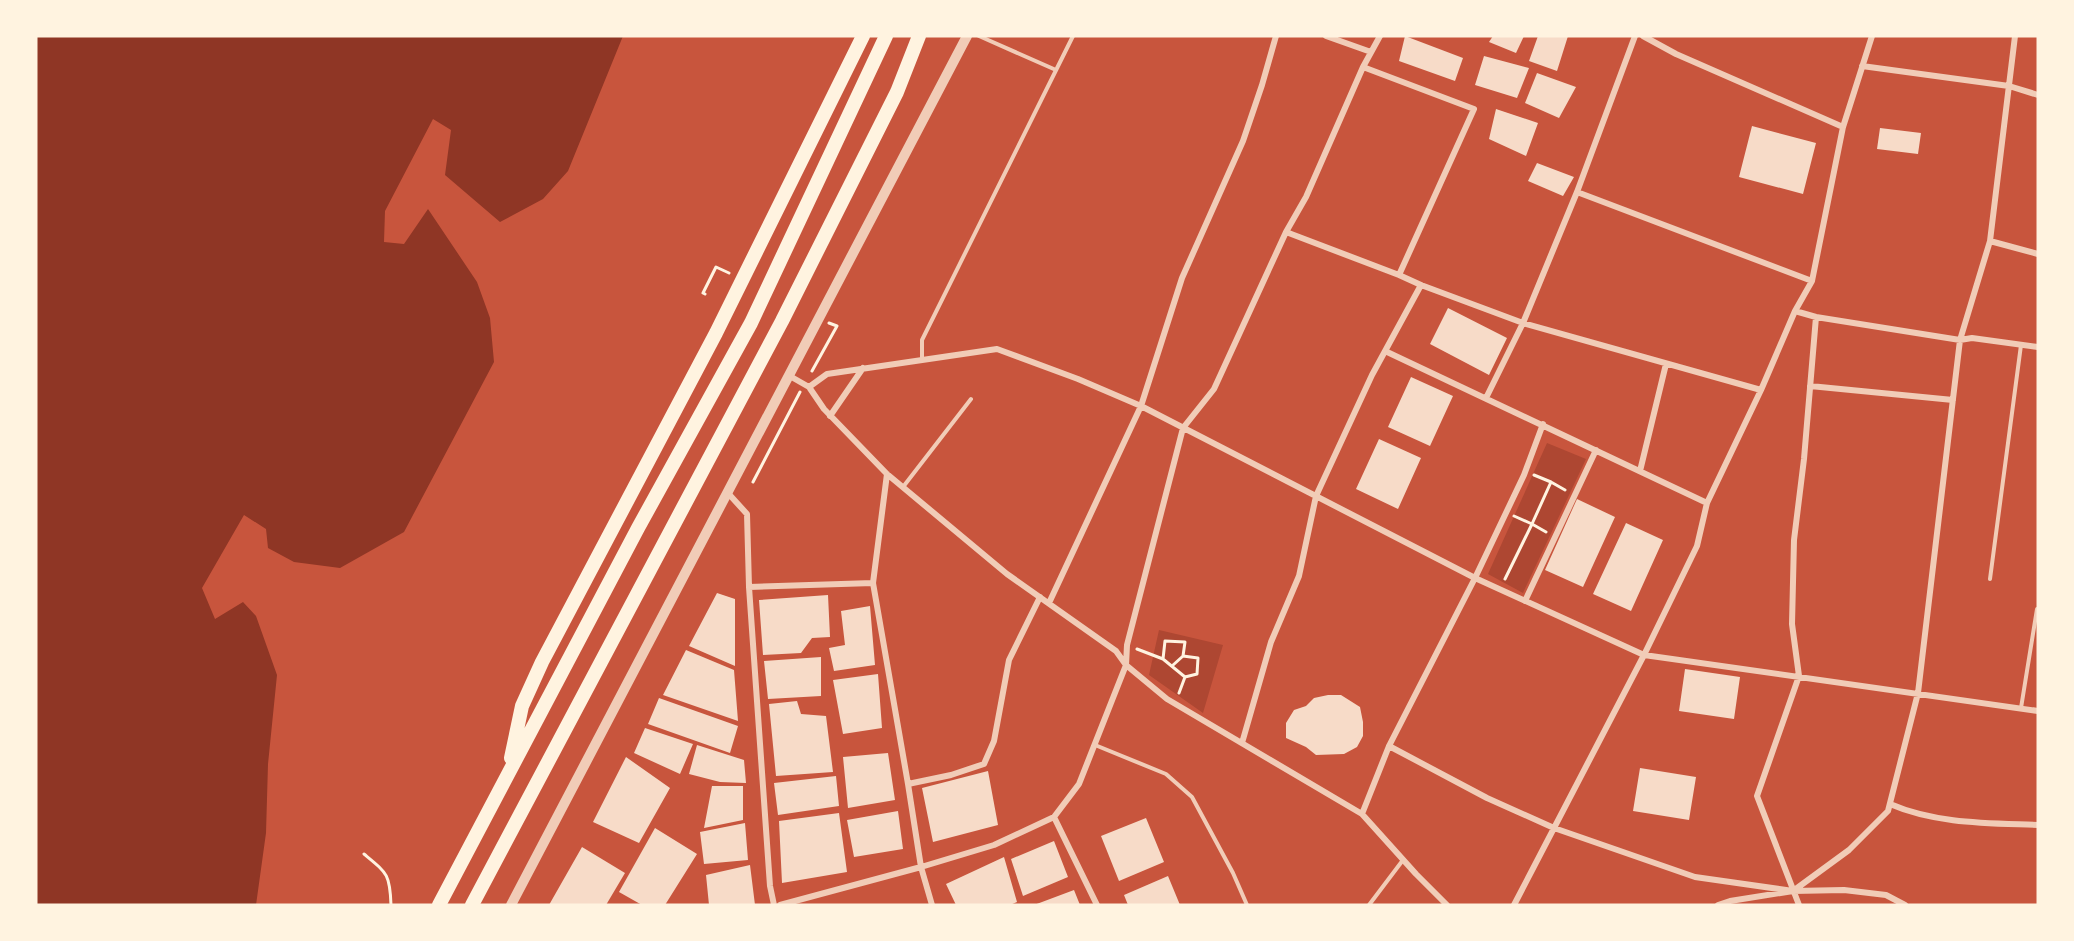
<svg xmlns="http://www.w3.org/2000/svg" width="2074" height="941" font-family="Rubik,sans-serif">
  <rect width="100%" height="100%" fill="#c8553d"/>
  <!-- green -->
  <path fill="#ae4732" d="M 1547,443 L 1586,459 L 1523,593 L 1488,574 Z
    M 1159,630 L 1223,645 L 1203,713 L 1149,675 Z"/>
  <!-- water -->
  <path fill="#8f3625" d="M 36,36 L 623,36 L 568,171 L 543,199 L 500,222 L 445,175 L 451,130 L 433,119 L 385,211 L 384,242 L 404,244 L 428,209 L 477,282 L 490,318 L 494,362 L 404,532 L 340,568 L 294,562 L 268,548 L 266,529 L 244,515 L 202,588 L 215,619 L 243,602 L 256,616 L 277,675 L 268,764 L 266,833 L 256,905 L 36,905 Z"/>
  <!-- building -->
  <path fill="#f7dbc8" d="M 1405,36 L 1463,58 L 1455,81 L 1399,61 Z
    M 1493,36 L 1524,36 L 1516,53 L 1489,42 Z
    M 1538,36 L 1568,36 L 1557,71 L 1529,61 Z
    M 1484,56 L 1529,68 L 1517,98 L 1475,85 Z
    M 1537,73 L 1576,87 L 1559,118 L 1525,103 Z
    M 1496,109 L 1538,123 L 1526,156 L 1489,139 Z
    M 1752,126 L 1816,143 L 1803,194 L 1739,177 Z
    M 1880,128 L 1921,133 L 1918,154 L 1877,149 Z
    M 1537,163 L 1574,177 L 1563,196 L 1528,181 Z
    M 1448,308 L 1507,338 L 1489,375 L 1430,344 Z
    M 1411,377 L 1453,396 L 1430,446 L 1388,427 Z
    M 1379,439 L 1421,458 L 1398,509 L 1356,489 Z
    M 1577,499 L 1615,517 L 1583,587 L 1545,570 Z
    M 1626,523 L 1663,540 L 1631,611 L 1593,594 Z
    M 717,593 L 735,599 L 735,666 L 689,646 Z
    M 828,595 L 830,637 L 812,638 L 801,653 L 763,655 L 759,600 Z
    M 870,606 L 875,665 L 834,671 L 829,648 L 845,645 L 841,611 Z
    M 686,650 L 734,670 L 738,721 L 663,695 Z
    M 821,657 L 821,696 L 768,699 L 764,661 Z
    M 1685,669 L 1740,677 L 1734,719 L 1679,711 Z
    M 878,674 L 882,728 L 843,734 L 833,680 Z
    M 1328,695 L 1341,695 L 1360,707 L 1363,722 L 1363,736 L 1357,747 L 1344,754 L 1316,755 L 1306,747 L 1286,738 L 1286,723 L 1294,710 L 1306,706 L 1314,698 Z
    M 659,698 L 738,726 L 730,753 L 648,724 Z
    M 797,701 L 801,714 L 826,716 L 833,772 L 776,776 L 769,704 Z
    M 645,728 L 693,744 L 680,774 L 634,753 Z
    M 697,745 L 744,760 L 746,783 L 720,782 L 689,774 Z
    M 888,753 L 895,800 L 848,808 L 843,757 Z
    M 626,757 L 670,788 L 639,843 L 593,822 Z
    M 1640,768 L 1696,777 L 1689,820 L 1633,811 Z
    M 988,771 L 998,825 L 933,842 L 922,788 Z
    M 836,776 L 839,806 L 778,815 L 774,783 Z
    M 712,786 L 743,786 L 743,820 L 704,828 Z
    M 898,811 L 903,849 L 854,857 L 847,820 Z
    M 839,813 L 847,872 L 782,883 L 779,821 Z
    M 1146,818 L 1164,862 L 1119,881 L 1101,836 Z
    M 745,823 L 748,860 L 704,864 L 700,832 Z
    M 655,828 L 697,854 L 665,905 L 642,905 L 619,892 Z
    M 1054,841 L 1068,877 L 1023,896 L 1011,859 Z
    M 582,847 L 625,873 L 606,905 L 549,905 Z
    M 1004,857 L 1017,902 L 1010,905 L 956,905 L 946,884 Z
    M 750,865 L 755,905 L 709,905 L 706,875 Z
    M 1168,876 L 1180,905 L 1128,905 L 1124,895 Z
    M 1074,890 L 1080,905 L 1034,905 Z"/>
  <g fill="none" stroke-linecap="round" stroke-linejoin="round">
    <!-- path -->
    <path stroke="#fff3e0" stroke-width="3" d="M 705,294 L 703,293 L 716,267 L 729,273
      M 812,371 L 837,326 L 829,323
      M 1534,475 L 1551,482 L 1532,524 L 1546,532
      M 753,482 L 800,392
      M 1551,482 L 1565,490
      M 1505,579 L 1532,524 L 1514,516
      M 1137,649 L 1163,659 L 1185,677 L 1179,693
      M 1183,656 L 1198,658 L 1197,674 L 1185,677
      M 1163,659 L 1165,641 L 1185,642 L 1183,656 L 1172,666
      M 364,854 C 387,873 390,874 391,905"/>
    <!-- service -->
    <path stroke="#f1ccb7" stroke-width="4" d="M 979,36 L 1056,70
      M 922,360 L 922,340 L 1073,36
      M 903,487 L 971,399
      M 1990,579 L 2021,345
      M 2021,708 L 2037,609
      M 1095,745 L 1166,774 L 1192,797 L 1233,873 L 1247,905
      M 1369,905 L 1403,860"/>
    <!-- minor -->
    <path stroke="#f1ccb7" stroke-width="6" d="M 1326,36 L 1371,52
      M 1643,36 L 1676,54 L 1843,127
      M 1862,66 L 2009,86 L 2038,95
      M 1577,192 L 1812,281
      M 1286,232 L 1399,275
      M 1990,241 L 2015,36
      M 1421,285 L 1523,323 L 1761,390
      M 1795,311 L 1816,317 L 1960,340 L 1990,241 L 2038,254
      M 1385,351 L 1707,503
      M 788,375 L 809,387 L 824,409 L 887,474 L 1007,574 L 1116,651 L 1126,665 L 1167,699 L 1362,814 L 1416,874 L 1447,905
      M 1810,386 L 1953,400
      M 809,387 L 827,374 L 997,349 L 1078,379 L 1141,406 L 1475,578 L 1644,655 L 2038,711
      M 1486,398 L 1523,323 L 1577,192 L 1635,36
      M 830,416 L 863,368
      M 1640,471 L 1666,364
      M 887,474 L 873,583 L 908,784 L 921,867 L 932,905
      M 727,492 L 747,514 L 749,587 L 770,886 L 774,905
      M 749,587 L 873,583
      M 1525,601 L 1596,450
      M 1049,603 L 1141,406 L 1182,278 L 1243,141 L 1262,85 L 1276,36
      M 1242,743 L 1271,642 L 1299,576 L 1316,496 L 1372,375 L 1421,285 L 1399,275 L 1474,109 L 1363,67
      M 1389,746 L 1487,798 L 1554,828 L 1695,877 L 1793,891 L 1844,890 L 1886,895 L 1905,905
      M 908,784 L 951,775 L 984,764 L 994,741 L 1009,660 L 1040,597
      M 1890,804 C 1936,824 1989,823 2038,825
      M 1362,814 L 1389,746 L 1475,578 L 1524,475 L 1543,424
      M 1054,817 L 1097,905
      M 780,905 L 921,867 L 994,845 L 1054,817 L 1079,784 L 1126,665 L 1127,645 L 1183,428 L 1214,389 L 1286,232 L 1306,197 L 1363,67 L 1380,36
      M 1514,905 L 1644,655 L 1697,546 L 1707,503 L 1761,390 L 1795,311 L 1812,281 L 1843,127 L 1872,36
      M 1718,905 L 1730,901 L 1793,891 L 1849,850 L 1888,811 L 1918,693 L 1960,340 L 1972,338 L 2038,347
      M 1799,905 L 1757,796 L 1799,676 L 1792,624 L 1794,540 L 1804,459 L 1816,317"/>
    <!-- tertiary -->
    <path stroke="#f1ccb7" stroke-width="10" d="M 511,905 L 967,36"/>
    <!-- trunk -->
    <path stroke="#fff3e0" stroke-width="14" d="M 511,758 L 522,706 L 542,662 L 716,333 L 863,36
      M 439,905 L 638,528 L 751,323 L 886,36
      M 472,905 L 782,321 L 897,92 L 919,36"/>
  </g>
  <!-- border -->
  <rect width="2074" height="941" fill="none" stroke="#fff3e0" stroke-width="75"/>
</svg>
